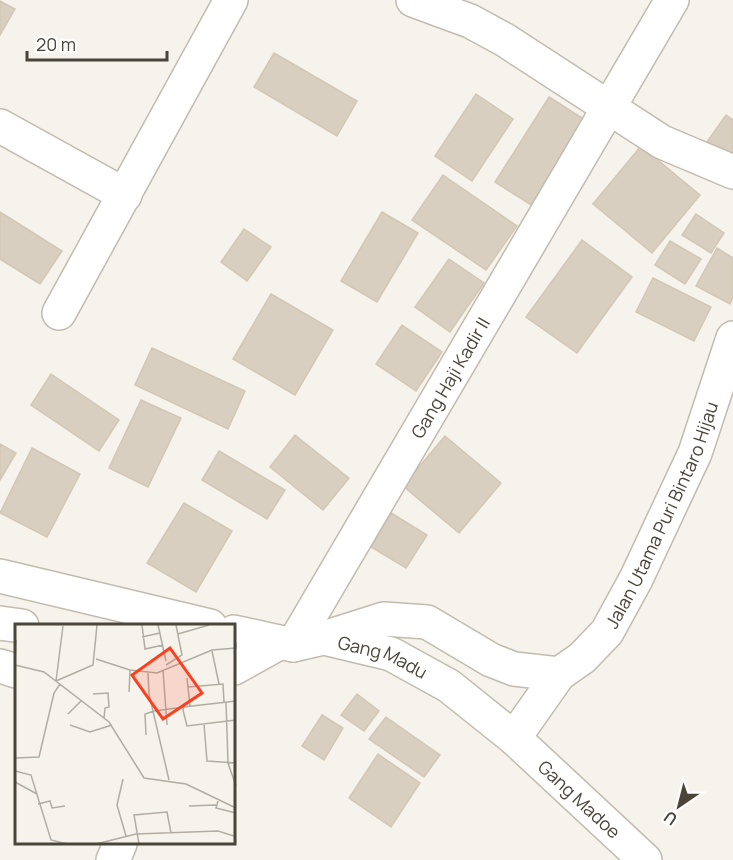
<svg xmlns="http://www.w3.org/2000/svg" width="733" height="860" font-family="Manrope,sans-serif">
  <rect width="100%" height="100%" fill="#f6f3ec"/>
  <!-- building -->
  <path fill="#d8cfc1" stroke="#d3c7b4" stroke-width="1.5" d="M 0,1 L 15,9 L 0,35 Z
    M 274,53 L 357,101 L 337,136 L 254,87 Z
    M 476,94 L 513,119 L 472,181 L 435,156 Z
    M 549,97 L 590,123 L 536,208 L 495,182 Z
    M 726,115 L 733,120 L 733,166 L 704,146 Z
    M 641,146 L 700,195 L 652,253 L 593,204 Z
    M 443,175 L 517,226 L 486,270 L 412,220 Z
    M 0,212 L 62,251 L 40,284 L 0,259 Z
    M 382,212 L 418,233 L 377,302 L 341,281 Z
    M 696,214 L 724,233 L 711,253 L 682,235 Z
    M 244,229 L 271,247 L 247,281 L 221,262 Z
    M 582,240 L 632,277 L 577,353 L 526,317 Z
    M 670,241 L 701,259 L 685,284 L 655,265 Z
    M 717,248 L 733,258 L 733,297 L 730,304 L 696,286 Z
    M 449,259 L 484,283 L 450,332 L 415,307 Z
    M 653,278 L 711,307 L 694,341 L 636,312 Z
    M 271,294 L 333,330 L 295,395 L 233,359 Z
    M 402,325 L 442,352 L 416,391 L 376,364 Z
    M 152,348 L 245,391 L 228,429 L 135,385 Z
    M 51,374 L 119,420 L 99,451 L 31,405 Z
    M 141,400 L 181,418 L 148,487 L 109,468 Z
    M 295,435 L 349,478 L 323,510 L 270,467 Z
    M 445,436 L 501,483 L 459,533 L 403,486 Z
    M 0,444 L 16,453 L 0,480 Z
    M 32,448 L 80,474 L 47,537 L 0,513 Z
    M 219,451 L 285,490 L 267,519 L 202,480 Z
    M 184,503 L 232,531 L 196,592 L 147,563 Z
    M 391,513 L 427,535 L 406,568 L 371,547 Z
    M 357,694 L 379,711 L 364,731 L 341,715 Z
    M 322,715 L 343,728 L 324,760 L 302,746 Z
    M 386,717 L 440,755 L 424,777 L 369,739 Z
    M 378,754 L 420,783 L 391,827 L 349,798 Z"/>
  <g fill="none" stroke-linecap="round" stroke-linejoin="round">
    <defs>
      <g id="minor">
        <path d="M 413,0 L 470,21 L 505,40 L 662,142 L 733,172"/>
        <path d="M 0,126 L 125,195"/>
        <path d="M 59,313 L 231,0"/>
        <path d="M 0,576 L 210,626"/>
        <path d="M 0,623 L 22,626"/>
        <path id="s1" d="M 234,632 L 293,645 L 324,638 L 391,654 L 449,686 L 514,738 L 645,860"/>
        <path d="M 324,638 L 384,619 L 427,622 L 491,660 L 514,669 L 559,674"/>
        <path id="s2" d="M 293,645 L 672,0"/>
        <path d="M 0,666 L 16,671"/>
        <path d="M 234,668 L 279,643"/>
        <path d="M 113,860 L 120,844"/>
      </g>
      <g id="tertiary">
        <path id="s3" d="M 514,738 L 559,674 L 582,658 L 607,632 L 636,579 L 695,453 L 733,338"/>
      </g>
    </defs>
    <!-- minor casing -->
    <use href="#minor" stroke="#c2bbae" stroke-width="36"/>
    <!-- tertiary casing -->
    <use href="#tertiary" stroke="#c2bbae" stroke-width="36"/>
    <!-- minor -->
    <use href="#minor" stroke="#fff" stroke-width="33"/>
    <!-- tertiary -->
    <use href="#tertiary" stroke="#fff" stroke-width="33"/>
  </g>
  <g text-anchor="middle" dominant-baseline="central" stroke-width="5" stroke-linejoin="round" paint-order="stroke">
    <!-- street labels -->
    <g font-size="18" fill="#4b4439" stroke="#fff">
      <text stroke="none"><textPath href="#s2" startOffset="310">Gang Haji Kadir II</textPath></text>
      <text stroke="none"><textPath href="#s3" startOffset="272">Jalan Utama Puri Bintaro Hijau</textPath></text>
      <text stroke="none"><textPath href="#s1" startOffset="154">Gang Madu</textPath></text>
      <text stroke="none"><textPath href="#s1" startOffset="400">Gang Madoe</textPath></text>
    </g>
  </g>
  <!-- overview -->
  <g transform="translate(15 624)">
    <rect width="220" height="220" fill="#f6f3ec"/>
    <path fill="none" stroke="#b2ada4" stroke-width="1.5" d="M 127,1 L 130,25 L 148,21M 143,1 L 151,37M 163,10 L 194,1M 127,13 L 145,9M 197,27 L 204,60M 81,35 L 115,46 L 142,49 L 197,26 L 221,24 L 221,18M 0,41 L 1,16M 0,41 L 29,48 L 94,98 L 129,154 L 171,160 L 221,184M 151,41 L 167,31 L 161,1M 148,46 L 152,101M 133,49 L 134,70 L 154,156M 172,54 L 175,82M 41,57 L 78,41 L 82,1M 41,57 L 48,2M 173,63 L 208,60 L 209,78M 114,68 L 115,46M 78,70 L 93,69 L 94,83 L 90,84 L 89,94M 221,77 L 169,83 L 168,86 L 172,102 L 221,96M 211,78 L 213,139 L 221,162M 139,87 L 169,83M 53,90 L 66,77M 189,100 L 192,137 L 221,139M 55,101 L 75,108 L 97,101M 131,111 L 130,90 L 139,87M 0,134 L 24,133 L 39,69 L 45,60M 0,147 L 16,151 L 36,216 L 52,220M 108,155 L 102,181 L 111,212M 0,158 L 22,170M 203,177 L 201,184 L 221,189M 23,180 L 35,177 L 37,184 L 50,182M 174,182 L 201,181M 81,220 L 121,210 L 203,207 L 219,212 L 221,218M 124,220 L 119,191 L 152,188 L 156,209"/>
    <path fill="#fc3f1d" fill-opacity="0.15" stroke="#fc3f1d" stroke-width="3" d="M 155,24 L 187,69 L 148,95 L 117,51 Z"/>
    <rect width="220" height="220" fill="none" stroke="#4b4439" stroke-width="3"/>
  </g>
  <!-- north arrow -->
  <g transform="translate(679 806) rotate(215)" stroke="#ffffff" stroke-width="4.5" paint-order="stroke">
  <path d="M0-4.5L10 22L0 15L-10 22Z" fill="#4b4439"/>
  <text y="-9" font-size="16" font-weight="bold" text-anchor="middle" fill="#4b4439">U</text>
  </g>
  <!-- scale -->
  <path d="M27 51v9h140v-9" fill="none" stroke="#4b4439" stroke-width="3"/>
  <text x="36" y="51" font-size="18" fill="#4b4439" stroke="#ffffff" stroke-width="4.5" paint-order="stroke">20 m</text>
</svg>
